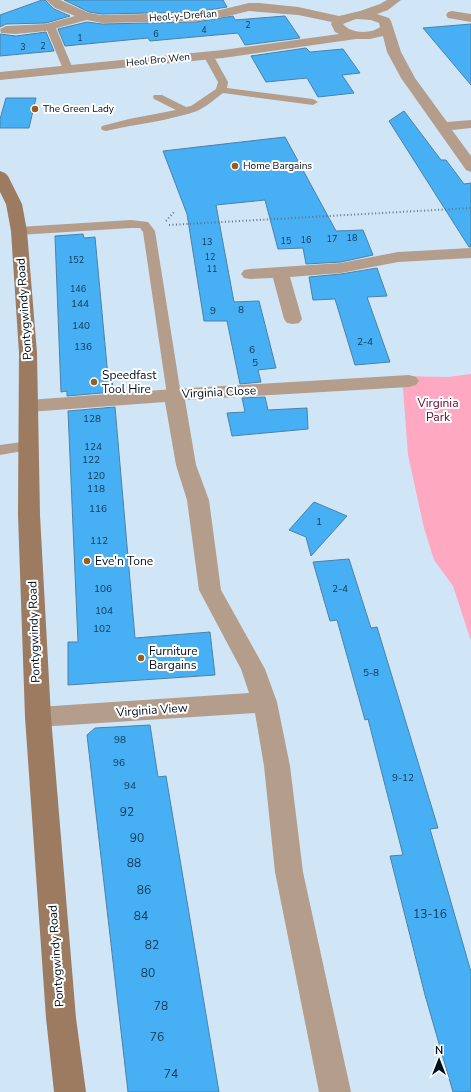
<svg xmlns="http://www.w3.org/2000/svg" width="471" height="1092" font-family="'Nunito Sans',sans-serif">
  <rect width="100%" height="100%" fill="#d0e6f7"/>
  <!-- green -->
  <path fill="#fea9c1" d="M 471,374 L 471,641 L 453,586 L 434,560 L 424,528 L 408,455 L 402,376 L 448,377 Z"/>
  <!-- building -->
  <path fill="#47aff3" stroke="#4c82a8" d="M 42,0 L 45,0 L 54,9 L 70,16 L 46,23 L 6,24 L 0,27 L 0,15 Z
    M 64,0 L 223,0 L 227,7 L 196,12 L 102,14 L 89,12 Z
    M 233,16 L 235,20 L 285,16 L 300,38 L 245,45 L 238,33 L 150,41 L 148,38 L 65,46 L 58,29 L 87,22 L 102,24 L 196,22 Z
    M 471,24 L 471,85 L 423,28 Z
    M 46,32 L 54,51 L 0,56 L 0,34 L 16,36 Z
    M 306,48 L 310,52 L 343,49 L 360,73 L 342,75 L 354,93 L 318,97 L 307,78 L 266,82 L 251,56 Z
    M 6,98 L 36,98 L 29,128 L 0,128 L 0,119 Z
    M 404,111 L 441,160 L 446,160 L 464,184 L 471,183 L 471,247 L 469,247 L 389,121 Z
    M 285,137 L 336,231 L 363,230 L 373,255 L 341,262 L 306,264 L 303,248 L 278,249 L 265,200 L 216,205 L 234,302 L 259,301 L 276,368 L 258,370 L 261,382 L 240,384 L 227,321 L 204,321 L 187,214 L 163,151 Z
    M 83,234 L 84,238 L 95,237 L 107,366 L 108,375 L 112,374 L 113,392 L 67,396 L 67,391 L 61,392 L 55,236 Z
    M 377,268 L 387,296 L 367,297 L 390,362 L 355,365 L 335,299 L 313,300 L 309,277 L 341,274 Z
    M 265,397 L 268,410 L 307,408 L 308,429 L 232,436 L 227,413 L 245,412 L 242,398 Z
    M 115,407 L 135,638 L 210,632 L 215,675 L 68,685 L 68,642 L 78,642 L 68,411 Z
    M 314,502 L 347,516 L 311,556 L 306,537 L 289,530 Z
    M 349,559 L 371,628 L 377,627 L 438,828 L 430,829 L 471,972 L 471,1092 L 453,1092 L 425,995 L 390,856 L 403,855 L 368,719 L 365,720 L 337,620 L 330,621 L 313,562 Z
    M 150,725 L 158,777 L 166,776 L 219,1092 L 128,1092 L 87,735 L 95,728 Z"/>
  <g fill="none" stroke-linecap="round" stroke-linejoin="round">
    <!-- path -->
    <path stroke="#607382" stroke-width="2" stroke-dasharray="1 2.5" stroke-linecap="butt" d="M 166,221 L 174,212
      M 169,225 L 471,208"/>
    <!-- service -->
    <path fill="#b49d8b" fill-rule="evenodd" d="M 51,25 L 56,28 L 73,69 L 71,71 L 65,71 L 63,69 L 46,28 Z
      M 208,52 L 213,55 L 228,82 L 227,88 L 313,99 L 318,102 L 313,105 L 223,93 C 215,99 206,107 197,111 C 168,121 136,124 106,131 L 102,130 L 101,128 L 102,126 L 129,119 L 176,110 L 154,99 L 153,97 L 154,95 L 162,95 L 186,107 L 191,106 L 216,89 L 218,82 L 203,55 Z
      M 131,220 L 148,222 L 155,231 L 181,395 L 179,398 L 174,399 L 169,398 L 167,395 L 143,232 L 140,228 L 131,228 L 19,235 L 15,234 L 13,231 L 15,228 L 19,227 Z
      M 29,441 L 34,443 L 36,446 L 34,449 L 0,455 L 0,445 Z"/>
    <!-- minor -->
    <path fill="#b49d8b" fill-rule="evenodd" d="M 46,0 L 60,0 L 89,13 L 102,15 L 196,13 L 220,10 L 249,3 L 259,3 L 298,7 L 339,16 L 360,11 L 380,4 L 387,0 L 401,0 L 388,10 L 377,14 L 389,18 L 391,21 L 401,52 L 415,78 L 447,122 L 471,120 L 471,128 L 452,130 L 471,156 L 471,172 L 466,170 L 401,78 L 387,52 L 383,36 L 370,39 L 356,39 L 223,58 L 0,80 L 0,72 L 223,50 L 339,34 L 335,32 L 331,24 L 332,22 L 298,15 L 249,11 L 220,18 L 196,21 L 102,23 L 87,20 L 46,31 L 16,34 L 1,33 L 0,29 L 6,26 L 46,24 L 75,16 L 55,8 ZM 356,19 L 371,20 L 379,23 L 380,27 C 371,34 351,34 343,24 Z
      M 452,11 L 471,14 L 471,22 L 448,18 L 446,15 L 448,12 Z
      M 471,248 L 471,258 L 398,262 L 341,273 L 290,277 L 302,319 L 299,323 L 293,324 L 287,323 L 284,319 L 273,278 L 250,279 L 244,278 L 241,274 L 244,270 L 250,269 L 341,263 L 398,252 Z
      M 409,375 L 416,377 L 419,381 L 416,385 L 409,387 L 185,400 L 196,465 L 209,500 L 221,590 L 265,669 L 277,702 L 290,766 L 303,872 L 351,1092 L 319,1092 L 275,872 L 264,766 L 255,713 L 38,727 L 29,724 L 25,717 L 29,710 L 38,707 L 249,693 L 241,669 L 199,590 L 187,500 L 176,465 L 165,402 L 29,412 L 22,410 L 19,406 L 22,402 L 29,400 L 174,389 Z"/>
    <!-- secondary -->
    <path fill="#9c7b60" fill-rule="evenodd" d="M 0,171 L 5,173 L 8,176 L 22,204 L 27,231 L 37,353 L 40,515 L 51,717 L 76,1018 L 86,1092 L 54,1092 L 46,1018 L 25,717 L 18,515 L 19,353 L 11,231 L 6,204 L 0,192 Z"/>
  </g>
  <!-- markers -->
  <g fill="#9a5d20" stroke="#fff" stroke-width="1.5">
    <circle cx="35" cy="109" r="4"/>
    <circle cx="235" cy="166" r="4"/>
    <circle cx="94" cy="382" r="4"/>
    <circle cx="87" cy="561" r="4"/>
    <circle cx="141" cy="658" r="4"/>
  </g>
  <g text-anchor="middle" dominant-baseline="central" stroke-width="4" stroke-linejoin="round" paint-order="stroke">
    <!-- far-number labels -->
    <g font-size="9" fill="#123752">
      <text x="248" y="25">2</text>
      <text x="204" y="30">4</text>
      <text x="156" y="34">6</text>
      <text x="80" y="38">1</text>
      <text x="43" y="46">2</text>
      <text x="23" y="47">3</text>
      <text x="352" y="238">18</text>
      <text x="332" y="239">17</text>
      <text x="306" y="240">16</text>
      <text x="286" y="241">15</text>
      <text x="207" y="242">13</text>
      <text x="210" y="257">12</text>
      <text x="76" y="260">152</text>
      <text x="212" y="269">11</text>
      <text x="78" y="289">146</text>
    </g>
    <!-- far-street labels -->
    <g font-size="10" fill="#000f1d" stroke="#fff">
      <text transform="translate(183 16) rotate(-4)">Heol-y-Dreflan</text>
      <text transform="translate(158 60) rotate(-6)">Heol Bro Wen</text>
    </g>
    <!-- far-poi labels -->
    <g font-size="10" fill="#000f1d" stroke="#fff" text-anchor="start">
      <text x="43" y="109">The Green Lady</text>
      <text x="243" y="166">Home Bargains</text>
    </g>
    <!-- number labels -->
    <g font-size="10" fill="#123752">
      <text x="80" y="304">144</text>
      <text x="241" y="310">8</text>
      <text x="213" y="311">9</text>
      <text x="81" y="326">140</text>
      <text x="365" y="342">2-4</text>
      <text x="83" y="347">136</text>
      <text x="252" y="350">6</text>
      <text x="255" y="363">5</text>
      <text x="92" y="419">128</text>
      <text x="93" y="447">124</text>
      <text x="91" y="460">122</text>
      <text x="96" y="476">120</text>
      <text x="96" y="489">118</text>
      <text x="98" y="509">116</text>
      <text x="319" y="522">1</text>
      <text x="99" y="541">112</text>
      <text x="103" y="589">106</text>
      <text x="340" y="589">2-4</text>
      <text x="104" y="611">104</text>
      <text x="102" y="629">102</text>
      <text x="371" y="673">5-8</text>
      <text x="120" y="740">98</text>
      <text x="119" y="763">96</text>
      <text x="403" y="778">9-12</text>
      <text x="130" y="786">94</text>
    </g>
    <!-- street labels -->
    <g font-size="12" fill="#000f1d" stroke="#fff">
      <text transform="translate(24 309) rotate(-94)">Pontygwindy Road</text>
      <text transform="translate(219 392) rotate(-3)">Virginia Close</text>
      <text transform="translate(34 632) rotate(-92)">Pontygwindy Road</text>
      <text transform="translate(152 710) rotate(-4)">Virginia View</text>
      <text transform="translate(56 956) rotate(-94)">Pontygwindy Road</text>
    </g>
    <!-- poi labels -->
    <g font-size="12" fill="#000f1d" stroke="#fff" text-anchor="start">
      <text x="102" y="375">Speedfast<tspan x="102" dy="14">Tool Hire</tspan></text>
      <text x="95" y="561">Eve'n Tone</text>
      <text x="149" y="651">Furniture<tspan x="149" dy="14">Bargains</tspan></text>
    </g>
    <!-- park labels -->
    <g font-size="12" fill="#680232" stroke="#fff">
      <text x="438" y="403">Virginia<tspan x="438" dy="14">Park</tspan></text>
    </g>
    <!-- near-number labels -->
    <g font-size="12" fill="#123752">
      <text x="127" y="812">92</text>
      <text x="137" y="838">90</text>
      <text x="134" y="863">88</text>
      <text x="144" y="890">86</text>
      <text x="430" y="914">13-16</text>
      <text x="141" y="916">84</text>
      <text x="152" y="945">82</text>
      <text x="148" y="973">80</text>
      <text x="161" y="1006">78</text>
      <text x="157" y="1037">76</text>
      <text x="171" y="1074">74</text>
    </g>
  </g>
  <!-- north arrow -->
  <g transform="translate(439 1060)" stroke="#ffffff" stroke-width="3" paint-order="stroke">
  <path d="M0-3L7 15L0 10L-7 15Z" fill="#000f1d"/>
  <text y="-6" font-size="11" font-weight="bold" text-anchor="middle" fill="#000f1d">N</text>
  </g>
</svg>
